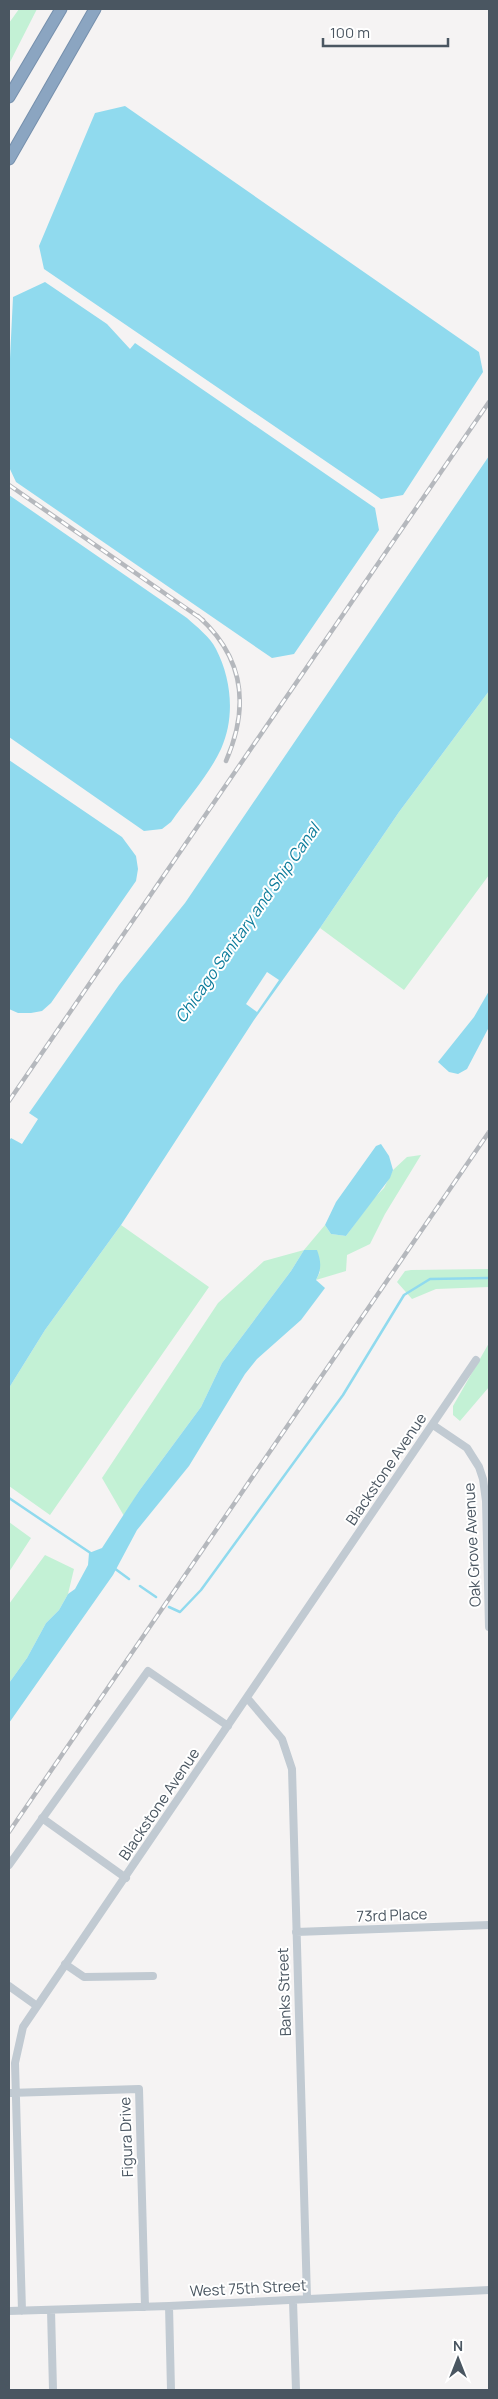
<svg xmlns="http://www.w3.org/2000/svg" width="498" height="2399" font-family="Manrope,sans-serif">
  <rect width="100%" height="100%" fill="#f5f3f3"/>
  <!-- green -->
  <path fill="#c3f1d5" d="M 19,9 L 37,9 L 9,64 L 9,23 Z
    M 489,691 L 489,875 L 404,990 L 320,928 L 399,812 Z
    M 421,1155 L 385,1214 L 370,1244 L 347,1255 L 346,1271 L 316,1280 L 320,1272 L 304,1250 L 291,1271 L 222,1363 L 201,1407 L 139,1491 L 124,1516 L 102,1478 L 218,1303 L 264,1261 L 304,1250 L 325,1225 L 331,1234 L 346,1236 L 374,1198 L 384,1188 L 393,1170 L 407,1157 Z
    M 121,1225 L 209,1287 L 50,1515 L 9,1486 L 9,1388 L 45,1330 Z
    M 489,1269 L 489,1287 L 436,1289 L 412,1299 L 397,1282 L 405,1271 L 411,1270 Z
    M 489,1343 L 489,1387 L 460,1421 L 453,1415 L 453,1406 Z
    M 9,1522 L 31,1538 L 9,1572 Z
    M 45,1555 L 74,1569 L 68,1594 L 59,1610 L 46,1623 L 27,1658 L 9,1683 L 9,1604 Z"/>
  <!-- water -->
  <path fill="#90daee" d="M 125,106 L 479,352 L 483,372 L 403,495 L 381,499 L 44,269 L 39,246 L 95,113 Z
    M 45,282 L 107,324 L 130,349 L 135,343 L 375,508 L 379,530 L 294,654 L 272,658 L 16,482 L 9,467 L 9,379 L 13,297 Z
    M 489,456 L 489,691 L 399,812 L 320,928 L 254,1020 L 121,1225 L 45,1330 L 9,1388 L 9,1141 L 11,1138 L 22,1144 L 38,1119 L 29,1113 L 119,985 L 185,903 Z
    M 9,495 L 187,618 C 197,627 210,637 216,649 C 232,680 235,718 221,749 C 209,775 187,799 171,822 L 162,829 L 144,831 L 9,737 Z
    M 9,760 L 122,837 L 136,856 L 138,869 L 136,881 L 51,1003 L 42,1011 L 31,1013 L 18,1013 L 9,1009 Z
    M 489,991 L 489,1027 L 467,1069 L 458,1074 L 449,1072 L 438,1062 L 474,1017 Z
    M 381,1144 L 389,1156 L 393,1170 L 390,1178 L 346,1236 L 331,1234 L 325,1225 L 336,1202 L 376,1146 Z
    M 304,1250 L 317,1250 C 321,1261 322,1269 316,1280 L 325,1288 L 301,1320 L 257,1359 L 245,1374 L 189,1466 L 137,1530 L 113,1575 L 9,1723 L 9,1683 L 27,1658 L 46,1623 L 59,1610 L 68,1594 L 75,1589 L 88,1565 L 89,1553 L 102,1548 L 139,1491 L 201,1407 L 222,1363 L 291,1271 Z"/>
  <!-- pier -->
  <path fill="#f5f3f3" d="M 267,972 L 279,980 L 257,1012 L 246,1004 Z"/>
  <g fill="none" stroke-linecap="round" stroke-linejoin="round">
    <!-- stream -->
    <path stroke="#90daee" stroke-width="2.5" d="M 9,1498 L 92,1554
      M 114,1568 L 129,1579
      M 140,1586 L 156,1597
      M 169,1607 L 180,1612 L 201,1590 L 343,1395 L 404,1295 L 430,1279 L 489,1278"/>
    <defs>
      <path id="highway" d="M 9,97 L 61,9
        M 9,159 L 95,9"/>
    </defs>
    <!-- highway casing -->
    <use href="#highway" stroke="#7690ad" stroke-width="13"/>
    <!-- minor -->
    <path stroke="#c1cad2" stroke-width="8" d="M 433,1425 L 467,1448 L 479,1467 L 483,1479 L 486,1501 L 489,1627
      M 248,1699 L 282,1739 L 292,1769 L 307,2298
      M 42,1818 L 126,1878
      M 9,1865 L 148,1671 L 228,1726
      M 296,1932 L 489,1925
      M 65,1964 L 84,1977 L 153,1976
      M 9,1986 L 37,2006
      M 9,2093 L 139,2089 L 145,2307
      M 293,2301 L 296,2390
      M 169,2306 L 171,2390
      M 51,2310 L 53,2390
      M 9,2311 L 169,2306 L 489,2290
      M 22,2311 L 15,2063 L 23,2027 L 476,1360"/>
    <!-- highway -->
    <use href="#highway" stroke="#8ba5c1" stroke-width="11"/>
    <defs>
      <path id="rail" d="M 9,485 L 203,620
        M 198,616 C 244,657 250,706 226,761
        M 9,1101 L 489,402
        M 9,1832 L 489,1132"/>
    </defs>
    <!-- rail casing -->
    <use href="#rail" stroke="#b5b8bd" stroke-width="4.5"/>
    <!-- rail -->
    <use href="#rail" stroke="#fff" stroke-width="2.5" stroke-dasharray="8" stroke-linecap="butt"/>
  </g>
  <g text-anchor="middle" dominant-baseline="central" stroke-width="4" stroke-linejoin="round" paint-order="stroke">
    <!-- street labels -->
    <g font-size="15" fill="#4a5661" stroke="#fff">
      <text transform="translate(386 1469) rotate(-56)">Blackstone Avenue</text>
      <text transform="translate(472 1545) rotate(-93)">Oak Grove Avenue</text>
      <text transform="translate(159 1804) rotate(-56)">Blackstone Avenue</text>
      <text transform="translate(392 1915) rotate(-2)">73rd Place</text>
      <text transform="translate(284 1992) rotate(-92)">Banks Street</text>
      <text transform="translate(126 2137) rotate(-92)">Figura Drive</text>
      <text transform="translate(248 2288) rotate(-3)">West 75th Street</text>
    </g>
    <!-- water labels -->
    <g font-size="16" font-style="italic" fill="#0c7c9b" stroke="#fff">
      <text transform="translate(247 923) rotate(-55)">Chicago Sanitary and Ship Canal</text>
    </g>
  </g>
  <!-- border -->
  <rect width="498" height="2399" fill="none" stroke="#4a5661" stroke-width="20"/>
  <!-- north arrow -->
  <g transform="translate(458 2359)" stroke="#ffffff" stroke-width="4" paint-order="stroke">
  <path d="M0-4L9 19L0 12L-9 19Z" fill="#4a5661"/>
  <text y="-8" font-size="14" font-weight="bold" text-anchor="middle" fill="#4a5661">N</text>
  </g>
  <!-- scale -->
  <path d="M323 38v8h125v-8" fill="none" stroke="#4a5661" stroke-width="2.5"/>
  <text x="330" y="38" font-size="15" fill="#4a5661" stroke="#ffffff" stroke-width="4" paint-order="stroke">100 m</text>
</svg>
